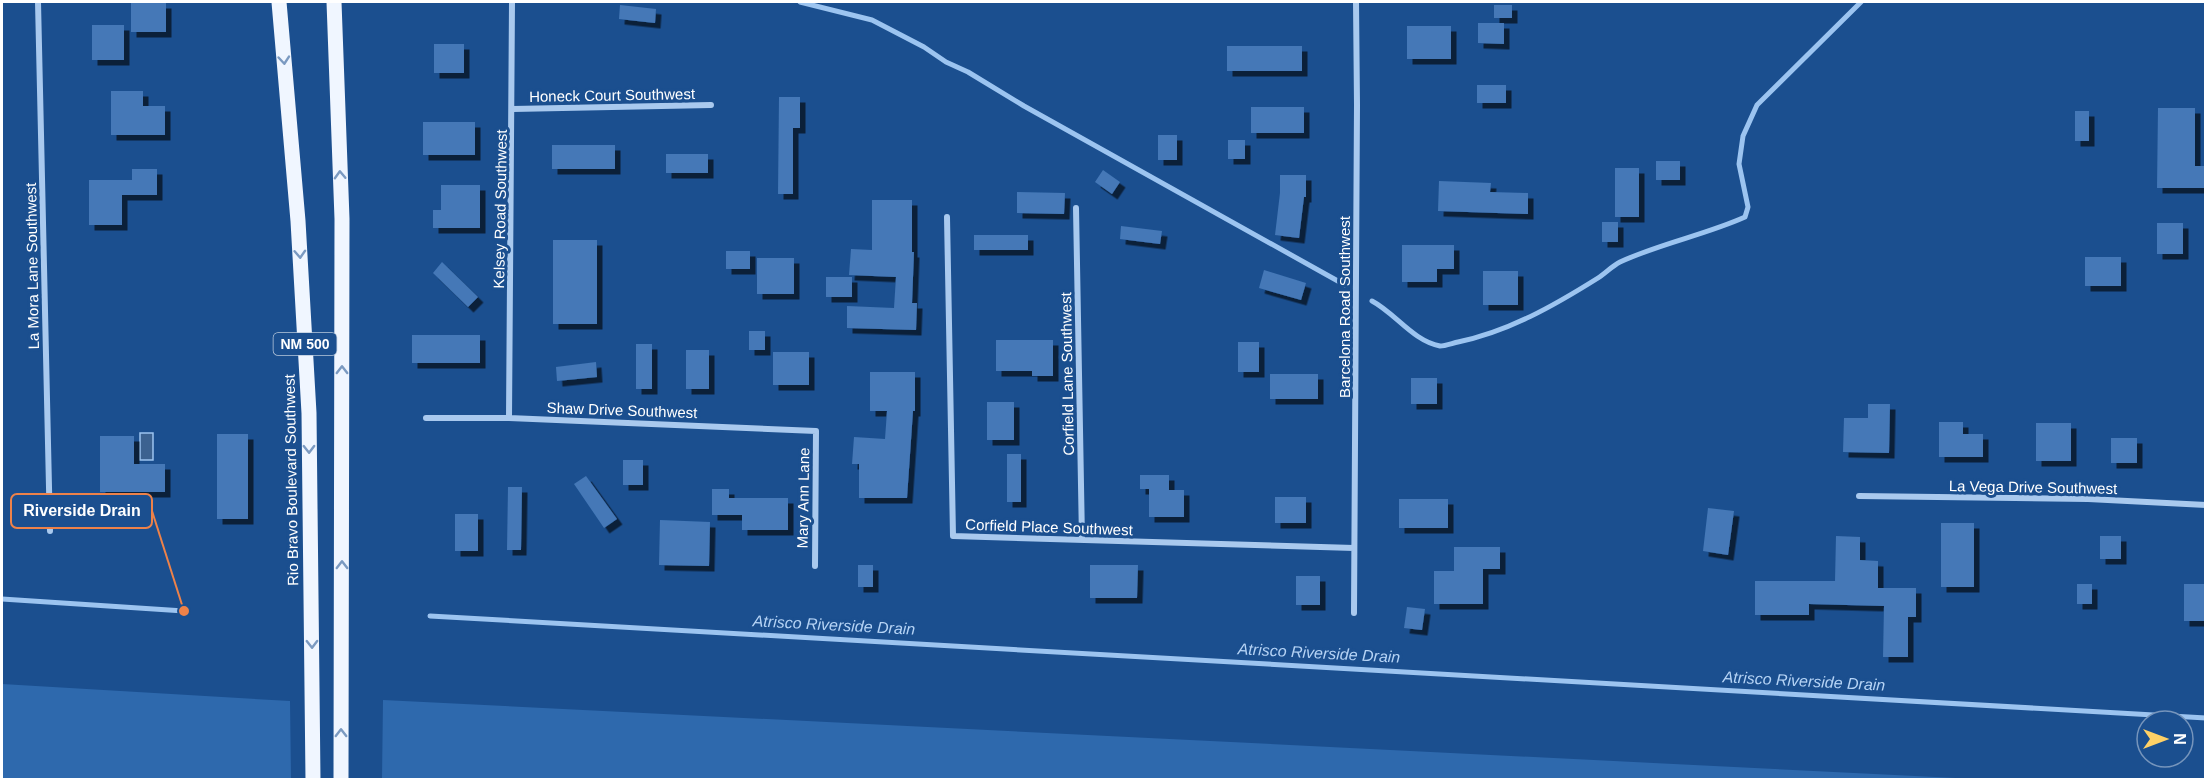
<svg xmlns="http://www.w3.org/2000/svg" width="2207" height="781" font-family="Arial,sans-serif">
  <defs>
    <filter id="shadow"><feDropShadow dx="5.5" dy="5.5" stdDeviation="0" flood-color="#0009"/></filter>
  </defs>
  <rect width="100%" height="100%" fill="#1b4f8f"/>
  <!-- green -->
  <path fill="#2e69ad" d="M 2,684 L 290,701 L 291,779 L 2,779 Z
    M 383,700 L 1976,779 L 382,779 Z"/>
  <!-- water -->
  <path fill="#3c6290" stroke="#9cc4f0" stroke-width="1.5" d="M 140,433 L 153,433 L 153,460 L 140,460 Z"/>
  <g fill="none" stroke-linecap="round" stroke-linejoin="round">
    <!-- stream -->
    <path stroke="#9cc4f0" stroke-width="5" d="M 800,2 L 872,20 L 924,47 L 946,62 L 968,72 L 1024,106 L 1345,285
      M 1372,301 C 1395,313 1413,341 1440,346 C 1445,346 1453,343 1458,342 C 1508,332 1555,305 1598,278 C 1606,273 1612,266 1620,262 C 1661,243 1705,235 1745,217 L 1748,207 L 1739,164 L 1743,136 L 1757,105 L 1861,2
      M 2,599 L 184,611
      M 430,616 L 2206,718"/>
  </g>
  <!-- building -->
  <path fill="#4478b7" filter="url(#shadow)" d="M 131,3 L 166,3 L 166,32 L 131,32 Z
    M 620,5 L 656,9 L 655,23 L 619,19 Z
    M 1494,5 L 1512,5 L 1512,18 L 1494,18 Z
    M 1478,23 L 1504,23 L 1504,44 L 1478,43 Z
    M 92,25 L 124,25 L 124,60 L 92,60 Z
    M 1407,26 L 1451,26 L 1451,59 L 1407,59 Z
    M 434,44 L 464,44 L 464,73 L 434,73 Z
    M 1227,46 L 1302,46 L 1302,71 L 1227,71 Z
    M 1477,85 L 1506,85 L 1506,103 L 1477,103 Z
    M 111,91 L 143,91 L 143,106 L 165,106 L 165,135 L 111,135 Z
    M 779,97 L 800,97 L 800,128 L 793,128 L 793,194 L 778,194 Z
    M 1251,107 L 1304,107 L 1304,133 L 1251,133 Z
    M 2158,108 L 2195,108 L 2195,166 L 2205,166 L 2205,188 L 2157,188 Z
    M 2075,111 L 2089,111 L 2089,141 L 2075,141 Z
    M 423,122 L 475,122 L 475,155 L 423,155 Z
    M 1158,135 L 1177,135 L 1177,160 L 1158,160 Z
    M 1228,140 L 1245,140 L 1245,159 L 1228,159 Z
    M 552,145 L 615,145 L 615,169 L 552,169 Z
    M 666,154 L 708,154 L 708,173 L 666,173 Z
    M 1656,161 L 1680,161 L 1680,180 L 1656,180 Z
    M 1615,168 L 1639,168 L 1639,217 L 1615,217 Z
    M 132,169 L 157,169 L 157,195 L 122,195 L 122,225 L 89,225 L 89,180 L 132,180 Z
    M 1103,170 L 1120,182 L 1112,194 L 1095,182 Z
    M 1280,175 L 1306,175 L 1306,197 L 1304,197 L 1299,238 L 1275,235 L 1280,193 Z
    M 1439,181 L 1491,183 L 1490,192 L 1528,193 L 1528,214 L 1438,211 Z
    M 441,185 L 480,185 L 480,228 L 433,228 L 433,210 L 441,210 Z
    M 1017,192 L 1065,193 L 1064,214 L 1017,213 Z
    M 872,200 L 912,200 L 912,252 L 914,252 L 912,303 L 917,303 L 916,330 L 847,328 L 847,306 L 894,308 L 896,277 L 849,275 L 851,249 L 872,250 Z
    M 1602,222 L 1618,222 L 1618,242 L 1602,242 Z
    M 2157,223 L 2183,223 L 2183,254 L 2157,254 Z
    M 1121,226 L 1162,231 L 1160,244 L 1120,239 Z
    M 974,235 L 1028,235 L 1028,250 L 974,250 Z
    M 553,240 L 597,240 L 597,324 L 553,324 Z
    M 1402,245 L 1454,245 L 1454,269 L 1437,269 L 1437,282 L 1402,282 Z
    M 726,251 L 750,251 L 750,269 L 726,269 Z
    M 2085,257 L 2121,257 L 2121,286 L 2085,286 Z
    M 757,258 L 794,258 L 794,294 L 757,294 Z
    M 442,262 L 478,297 L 468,307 L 433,273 Z
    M 1264,270 L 1306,283 L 1301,300 L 1259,288 Z
    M 1483,271 L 1518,271 L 1518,305 L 1483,305 Z
    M 826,277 L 852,277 L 852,297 L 826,297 Z
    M 749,331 L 765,331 L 765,350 L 749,350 Z
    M 412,335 L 480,335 L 480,363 L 412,363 Z
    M 996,340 L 1053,340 L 1053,376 L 1032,376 L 1032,371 L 996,371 Z
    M 1238,342 L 1259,342 L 1259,372 L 1238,372 Z
    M 636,344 L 652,344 L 652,389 L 636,389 Z
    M 686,350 L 709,350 L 709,389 L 686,389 Z
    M 773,352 L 809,352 L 809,385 L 773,385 Z
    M 596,362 L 597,377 L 557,381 L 556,367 Z
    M 870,372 L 915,372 L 915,411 L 913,411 L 907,498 L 859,498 L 859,464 L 852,464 L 854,437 L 885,439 L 887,411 L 870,411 Z
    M 1270,374 L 1318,374 L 1318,399 L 1270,399 Z
    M 1411,378 L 1437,378 L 1437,404 L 1411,404 Z
    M 987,402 L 1014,402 L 1014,440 L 987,440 Z
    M 1868,404 L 1890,404 L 1889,453 L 1843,452 L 1844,418 L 1868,418 Z
    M 1939,422 L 1963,422 L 1963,434 L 1983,434 L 1983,457 L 1939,457 Z
    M 2036,423 L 2071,423 L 2071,461 L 2036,461 Z
    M 217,434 L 248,434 L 248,519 L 217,519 Z
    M 100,436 L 134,436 L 134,464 L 165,464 L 165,492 L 100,492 Z
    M 2111,438 L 2137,438 L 2137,463 L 2111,463 Z
    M 1007,454 L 1021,454 L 1021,502 L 1007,502 Z
    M 623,460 L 643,460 L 643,485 L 623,485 Z
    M 1140,475 L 1169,475 L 1169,490 L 1184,490 L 1184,517 L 1149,517 L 1149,489 L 1140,489 Z
    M 586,476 L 617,519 L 604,528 L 574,484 Z
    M 508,487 L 522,487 L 521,550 L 507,550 Z
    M 712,489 L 729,489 L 729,498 L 788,498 L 788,530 L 742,530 L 742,515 L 712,515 Z
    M 1275,497 L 1306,497 L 1306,523 L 1275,523 Z
    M 1399,499 L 1448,499 L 1448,528 L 1399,528 Z
    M 1708,508 L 1734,511 L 1728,555 L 1703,551 Z
    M 455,514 L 478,514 L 478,551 L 455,551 Z
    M 660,520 L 710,522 L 709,566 L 659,565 Z
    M 1941,523 L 1974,523 L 1974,587 L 1941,587 Z
    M 1836,536 L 1860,537 L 1860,560 L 1878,561 L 1878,588 L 1916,588 L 1916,617 L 1908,617 L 1908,657 L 1883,657 L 1884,606 L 1809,604 L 1809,615 L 1755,615 L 1755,581 L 1835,581 Z
    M 2100,536 L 2121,536 L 2121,559 L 2100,559 Z
    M 1454,547 L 1500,547 L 1500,569 L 1483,569 L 1483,604 L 1434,604 L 1434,571 L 1454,571 Z
    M 858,565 L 873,565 L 873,587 L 858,587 Z
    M 1090,565 L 1138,565 L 1137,598 L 1090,598 Z
    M 1296,576 L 1320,576 L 1320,605 L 1296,605 Z
    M 2077,584 L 2092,584 L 2092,604 L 2077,604 Z
    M 2184,584 L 2205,584 L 2205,621 L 2184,621 Z
    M 1407,607 L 1425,609 L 1422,630 L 1404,628 Z"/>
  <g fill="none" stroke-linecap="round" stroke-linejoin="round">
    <!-- minor -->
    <path stroke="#a9c9ee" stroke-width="6" d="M 38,2 L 50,531
      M 513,109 L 711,105
      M 1076,208 L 1082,540
      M 947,217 L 953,536 L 1354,548
      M 426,418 L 509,418 L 816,431 L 815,566
      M 509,418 L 512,2
      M 1859,496 L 2088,499 L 2206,505
      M 1354,613 L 1357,105 L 1356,2"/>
    <!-- primary -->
    <path stroke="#f0f6ff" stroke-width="15" d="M 279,2 L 298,221 L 309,413 L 313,780
      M 334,2 L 342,219 L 341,780"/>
  </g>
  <!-- one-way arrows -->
  <defs><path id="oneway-chevron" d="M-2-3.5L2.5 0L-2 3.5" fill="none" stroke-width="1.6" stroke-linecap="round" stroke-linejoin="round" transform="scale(1.5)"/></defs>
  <g stroke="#7b9ac1">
    <use href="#oneway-chevron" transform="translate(284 60) rotate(85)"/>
    <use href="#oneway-chevron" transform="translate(340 175) rotate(-92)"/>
    <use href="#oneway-chevron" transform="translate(300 254) rotate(87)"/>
    <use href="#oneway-chevron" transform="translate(342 370) rotate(-90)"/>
    <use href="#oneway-chevron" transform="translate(309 449) rotate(89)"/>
    <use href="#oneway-chevron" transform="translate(342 565) rotate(-90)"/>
    <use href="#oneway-chevron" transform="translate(312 644) rotate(89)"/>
    <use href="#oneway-chevron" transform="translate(341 733) rotate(-90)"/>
  </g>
  <g text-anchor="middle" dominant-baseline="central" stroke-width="6" stroke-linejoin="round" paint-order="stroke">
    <!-- shield labels -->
    <rect fill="#1b4f8f" stroke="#bbcadd" stroke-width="1.5" x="273.5" y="333" width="63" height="22" rx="4.5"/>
    <g font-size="14" font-weight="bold" fill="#fff">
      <text x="305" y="344">NM 500</text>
    </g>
    <!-- street labels -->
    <g font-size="15" fill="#fff" stroke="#1b4f8f">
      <text transform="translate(612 95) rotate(-1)">Honeck Court Southwest</text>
      <text transform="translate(500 209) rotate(-89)">Kelsey Road Southwest</text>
      <text transform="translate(32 266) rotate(-91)">La Mora Lane Southwest</text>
      <text transform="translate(1344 307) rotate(-90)">Barcelona Road Southwest</text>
      <text transform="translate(1067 374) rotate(-91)">Corfield Lane Southwest</text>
      <text transform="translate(622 410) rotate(2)">Shaw Drive Southwest</text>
      <text transform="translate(291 480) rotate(-91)">Rio Bravo Boulevard Southwest</text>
      <text transform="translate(2033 487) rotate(1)">La Vega Drive Southwest</text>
      <text transform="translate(803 498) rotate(-89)">Mary Ann Lane</text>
      <text transform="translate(1049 527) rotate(2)">Corfield Place Southwest</text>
    </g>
    <!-- water labels -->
    <g font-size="16" font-style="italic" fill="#b5d3f5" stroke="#1b4f8f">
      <text transform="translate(834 625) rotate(3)">Atrisco Riverside Drain</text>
      <text transform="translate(1319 653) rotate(3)">Atrisco Riverside Drain</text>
      <text transform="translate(1804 681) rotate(3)">Atrisco Riverside Drain</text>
    </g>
  </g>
  <!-- callouts -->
  <path fill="none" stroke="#ee8249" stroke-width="2" d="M184 611L152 511"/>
  <circle fill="#ee8249" stroke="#1b4f8f" stroke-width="2" cx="184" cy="611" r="6"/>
  <rect fill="#1b4f8f" stroke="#ee8249" stroke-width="2" x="11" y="494" width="141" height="34" rx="6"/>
  <g font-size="16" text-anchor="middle" font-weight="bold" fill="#fff">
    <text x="82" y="516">Riverside Drain</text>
  </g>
  <!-- border -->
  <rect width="2207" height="781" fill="none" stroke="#ffffff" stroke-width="6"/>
  <!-- north arrow -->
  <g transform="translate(2165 739) rotate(90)"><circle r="28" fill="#1b4f8f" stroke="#7695bc" stroke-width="1.5"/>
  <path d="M0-4.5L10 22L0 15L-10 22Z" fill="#ffd166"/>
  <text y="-9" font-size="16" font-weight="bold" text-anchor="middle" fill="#ffffff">N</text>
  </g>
</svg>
